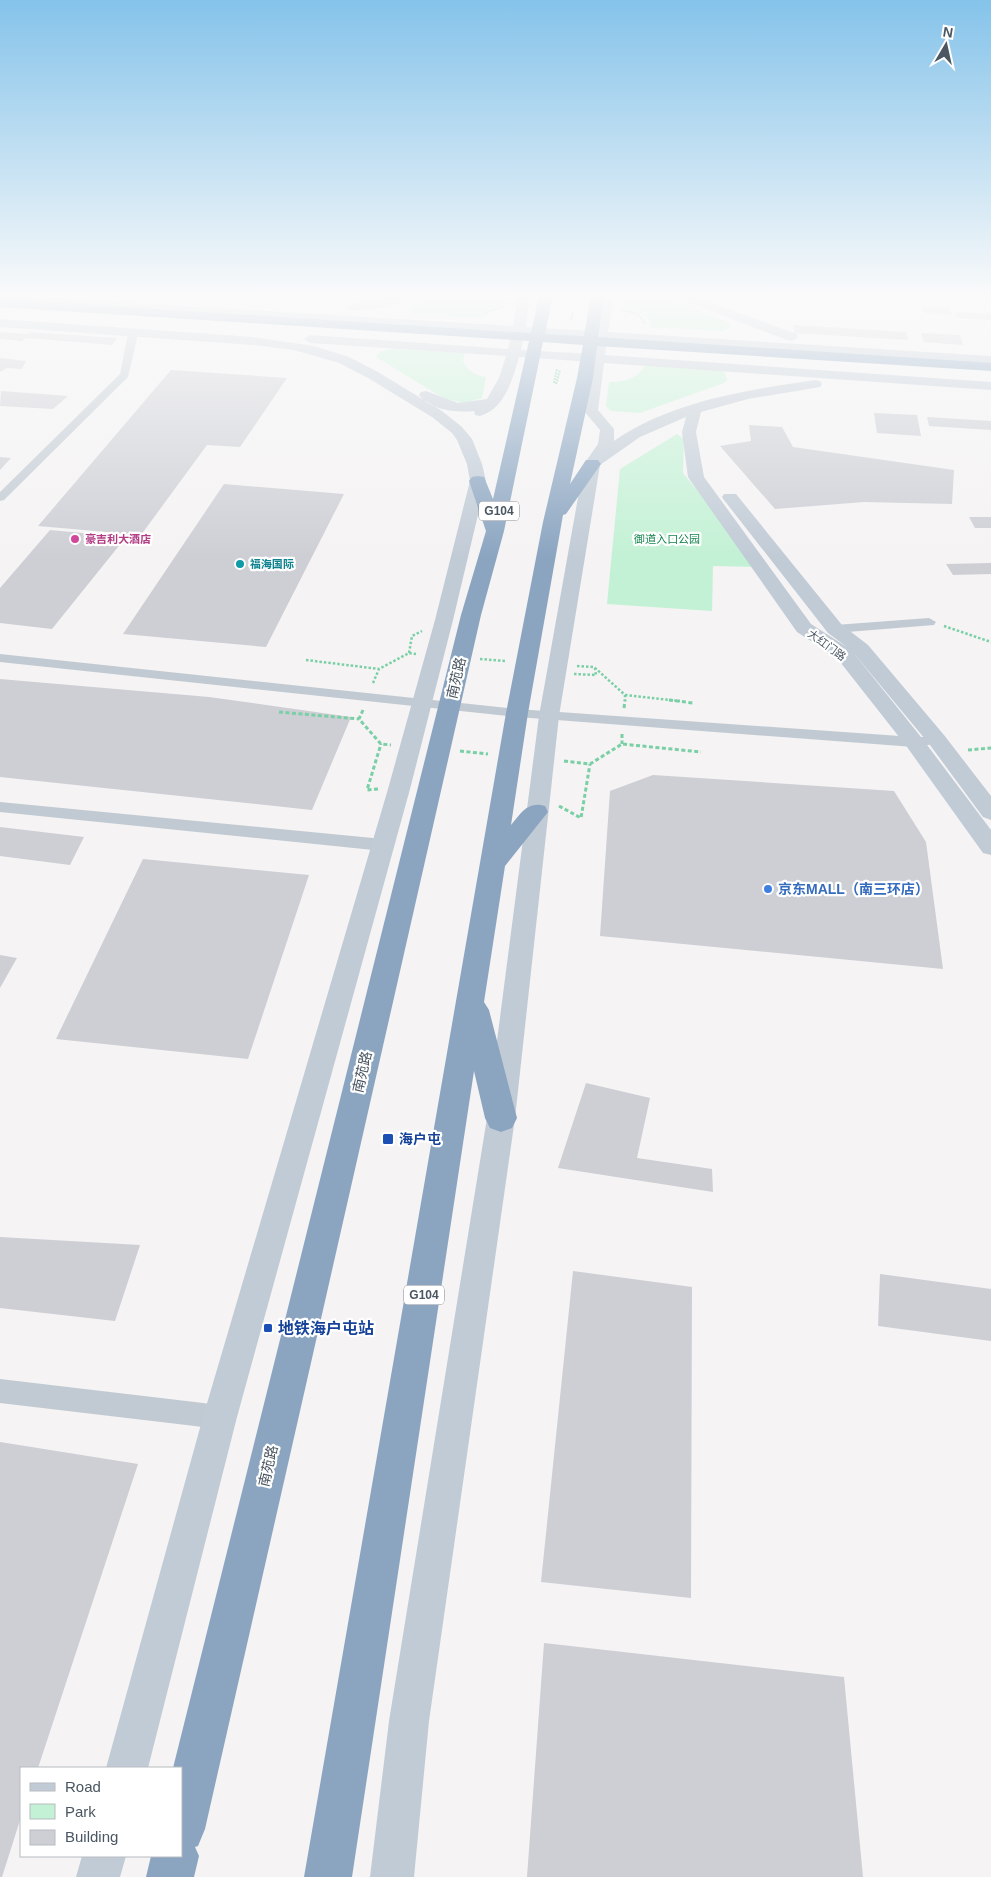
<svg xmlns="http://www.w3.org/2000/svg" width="991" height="1877" font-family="Arial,'Noto Sans SC',sans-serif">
  <rect width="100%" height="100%" fill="#f5f3f3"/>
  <!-- green -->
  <path fill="#c3f1d5" d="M 448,295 L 523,295 L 521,303 C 508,303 487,306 481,318 L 416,315 L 409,310 L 409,306 L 414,304 Z
    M 625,295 L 664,295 L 728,322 L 731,324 L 730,328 L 723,331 L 648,327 L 650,324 C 646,313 634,310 623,310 Z
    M 394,349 L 465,353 L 463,361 C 469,372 474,375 486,377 L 482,398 L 464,403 L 445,399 L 376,357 L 381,351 Z
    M 644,365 L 719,370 L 725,373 L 727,380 L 724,383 L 640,413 L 611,411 L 606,406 L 609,382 C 622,383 640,378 644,365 Z
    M 677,434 L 684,439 L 683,473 L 760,567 L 713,566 L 712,611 L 607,604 L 620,469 Z"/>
  <!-- building -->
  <path fill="#cdcfd5" d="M 922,307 L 949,308 L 951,315 L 924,313 Z
    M 955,312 L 991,314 L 991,320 L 956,318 Z
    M 794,325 L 906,332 L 908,340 L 794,333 Z
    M 0,332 L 28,334 L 30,332 L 117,338 L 112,345 L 26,338 L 22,341 L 0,339 Z
    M 921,333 L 960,335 L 963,345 L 924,342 Z
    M 0,358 L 26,361 L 22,369 L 7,368 L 0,372 Z
    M 171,370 L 287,378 L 240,447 L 207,445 L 141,535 L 38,526 Z
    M 1,391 L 68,396 L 53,409 L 0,406 Z
    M 874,413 L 917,415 L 921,436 L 877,433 Z
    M 927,417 L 991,421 L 991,430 L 929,426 Z
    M 749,425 L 782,427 L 793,447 L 954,470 L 952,504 L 864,502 L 775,509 L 720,446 L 751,441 Z
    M 0,457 L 11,458 L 0,470 Z
    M 224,484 L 344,494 L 266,647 L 123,634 Z
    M 969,517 L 991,517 L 991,528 L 975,528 Z
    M 50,530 L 126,537 L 52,629 L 0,623 L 0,588 Z
    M 991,563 L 991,574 L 953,575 L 946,564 Z
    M 0,679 L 209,697 L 351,717 L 312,810 L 0,777 Z
    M 653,775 L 894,791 L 926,842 L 943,969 L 600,936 L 610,791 Z
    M 0,827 L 84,837 L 70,865 L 0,856 Z
    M 143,859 L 309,875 L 248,1059 L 56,1039 Z
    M 0,955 L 17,958 L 0,988 Z
    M 586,1083 L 650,1098 L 637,1158 L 712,1169 L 713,1192 L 558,1168 Z
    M 0,1237 L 140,1245 L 115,1321 L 0,1308 Z
    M 573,1271 L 692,1287 L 691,1598 L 541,1582 Z
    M 880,1274 L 991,1289 L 991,1341 L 878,1326 Z
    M 0,1442 L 138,1464 L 38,1768 L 21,1768 L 21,1817 L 2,1877 L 0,1877 Z
    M 544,1643 L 844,1677 L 863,1877 L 527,1877 Z"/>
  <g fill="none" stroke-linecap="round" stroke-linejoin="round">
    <!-- path-far2 -->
    <path stroke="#7ad0a6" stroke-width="2" stroke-dasharray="2 1" stroke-linecap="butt" d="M 621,311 C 632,311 642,314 645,325
      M 484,315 L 489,311 L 506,306
      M 571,320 L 573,311
      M 554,383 L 557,369
      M 556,384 L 560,370"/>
    <!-- path-far1 -->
    <path stroke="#7ad0a6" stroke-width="2.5" stroke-dasharray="2.5 2" stroke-linecap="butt" d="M 944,626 L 991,642
      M 409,653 L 412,636 L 422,631
      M 480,659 L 506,661
      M 306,660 L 379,669
      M 577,666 L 594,667 L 625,695 L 625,701
      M 574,674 L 596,675 L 595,668
      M 373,683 L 379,669 L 409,653 L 416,654
      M 625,695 L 680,701"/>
    <!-- path -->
    <path stroke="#7ad0a6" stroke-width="3" stroke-dasharray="4 2.5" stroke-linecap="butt" d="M 669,700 L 693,703
      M 624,708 L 625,700
      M 363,710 L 359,719 L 381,744 L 391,745
      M 279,712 L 359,719
      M 622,734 L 622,744
      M 968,750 L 991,748
      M 460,751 L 488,754
      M 564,761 L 590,764 L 622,744 L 701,752
      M 378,789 L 367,790 L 381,744
      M 559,806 L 581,818 L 590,764"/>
    <!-- street -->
    <path fill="#c1cad2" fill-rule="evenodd" d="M 133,331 L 138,334 L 128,377 L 4,500 L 0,501 L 0,492 L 120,374 L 128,334 Z
      M 929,618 L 936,622 L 934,625 L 835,633 L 828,629 L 835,625 Z
      M 0,654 L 517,709 L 914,737 L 942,737 L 944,740 L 942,743 L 914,747 L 517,717 L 0,662 Z
      M 0,802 L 383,839 L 389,841 L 391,845 L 389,849 L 383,851 L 0,812 Z
      M 0,1379 L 220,1405 L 229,1408 L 232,1417 L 229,1426 L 220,1429 L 0,1403 Z"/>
    <!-- secondary -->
    <path fill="#c1cbd6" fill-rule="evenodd" d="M 0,295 L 513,326 L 518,295 L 530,295 L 526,327 L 596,331 L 602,297 L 604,295 L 617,295 L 614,299 L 608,332 L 991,356 L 991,364 L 607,339 L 605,355 L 991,382 L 991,390 L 604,363 L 598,410 L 614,429 L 614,441 C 671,401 747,390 815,380 L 820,381 L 822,384 L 820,387 L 748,399 L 701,412 L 696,432 L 704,477 L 811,624 L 847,647 L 828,633 L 724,500 L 722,497 L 724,494 L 736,494 L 842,625 L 868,645 L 944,735 L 991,796 L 991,820 L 983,817 L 930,745 L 852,651 L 921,737 L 991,830 L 991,855 L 983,853 L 907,747 L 837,658 L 797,632 L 690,480 L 688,477 L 682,432 L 686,417 L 640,437 L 600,465 L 559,716 L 515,1118 L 429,1721 L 414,1877 L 370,1877 L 389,1721 L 487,1118 L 539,716 L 584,464 L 598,444 L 600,430 L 584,411 L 591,362 L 519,357 C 513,379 504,410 480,416 L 475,415 L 474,411 C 456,413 430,410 419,395 L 421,392 L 426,391 L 458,403 L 487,399 L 499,378 L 506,356 L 310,343 L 304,339 L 310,335 L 508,349 L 512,333 L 0,301 ZM 524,334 L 595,339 L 592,354 L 521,350 Z
      M 405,295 L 424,295 L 422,298 C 409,301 354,317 346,308 L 352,304 Z
      M 674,295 L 690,295 L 797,334 L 798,337 L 792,341 L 787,340 L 676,298 Z
      M 0,319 L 253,337 L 314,346 L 349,357 L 378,372 L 442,411 L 462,427 L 472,439 L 482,464 L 486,481 L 453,620 L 410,789 L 237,1417 L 148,1768 L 106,1768 L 203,1417 L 388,789 L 435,620 L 470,481 L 467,464 L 457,440 L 452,433 L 432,417 L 368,378 L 339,363 L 294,350 L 253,345 L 0,327 Z
      M 82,1856 L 126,1856 L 120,1877 L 76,1877 Z"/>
    <!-- highway -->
    <path fill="#8ba5c1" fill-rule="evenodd" d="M 539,295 L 553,295 L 545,334 L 584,336 L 591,295 L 604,295 L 598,337 L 991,363 L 991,371 L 597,346 L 593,378 L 570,484 L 586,460 L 598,460 L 601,464 L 566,514 L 563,515 L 528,713 L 511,825 C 522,812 528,801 545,806 L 548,812 L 505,866 L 484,1002 L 489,1010 L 517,1118 L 512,1128 L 501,1132 L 490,1128 L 485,1118 L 474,1071 L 352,1877 L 304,1877 L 506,713 L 543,522 L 577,378 L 583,345 L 543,342 L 504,531 L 481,615 L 205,1829 L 198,1846 L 195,1847 L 199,1856 L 194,1877 L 146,1877 L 151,1856 L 181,1856 L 181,1768 L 173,1768 L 461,615 L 486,531 L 469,481 L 472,477 L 478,476 L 484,477 L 493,499 L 529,341 L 0,307 L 0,299 L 531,333 Z"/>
  </g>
  <!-- sky -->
  <linearGradient id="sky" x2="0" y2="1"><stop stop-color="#85c3ea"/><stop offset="0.53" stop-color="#fafafa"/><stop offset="1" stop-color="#fafafa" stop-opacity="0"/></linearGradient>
  <rect width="991" height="557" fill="url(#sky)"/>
  <!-- markers -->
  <circle fill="#d1479c" stroke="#fff" stroke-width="2" cx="75" cy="539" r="5"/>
  <circle fill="#0f9aa8" stroke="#fff" stroke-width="2" cx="240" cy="564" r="5"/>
  <circle fill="#3f7fe0" stroke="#fff" stroke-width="2" cx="768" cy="889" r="5"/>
  <g fill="#1a4fb4" stroke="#fff" stroke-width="2">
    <rect x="382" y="1133" width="12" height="12" rx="2.5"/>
    <rect x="263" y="1323" width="10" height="10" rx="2.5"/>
  </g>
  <g text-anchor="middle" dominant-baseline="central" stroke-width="4.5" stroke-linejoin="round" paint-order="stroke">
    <!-- far-hotel labels -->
    <g font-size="11" font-weight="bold" fill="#b23c85" stroke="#fff" text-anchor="start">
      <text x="85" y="539">豪吉利大酒店</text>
    </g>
    <!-- far-park labels -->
    <g font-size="11" fill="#17864f" stroke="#fff">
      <text x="667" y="539">御道入口公园</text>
    </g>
    <!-- far-culture labels -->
    <g font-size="11" font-weight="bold" fill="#0d838f" stroke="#fff" text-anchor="start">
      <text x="250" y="564">福海国际</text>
    </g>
    <!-- far-street labels -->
    <g font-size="11" fill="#4a5661" stroke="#fff">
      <text transform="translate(827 645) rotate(36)">大红门路</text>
    </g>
    <!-- shield labels -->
    <g fill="#fff" stroke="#808990" stroke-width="1">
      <rect x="479" y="501.5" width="40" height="19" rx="4"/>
      <rect x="404" y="1285.5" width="40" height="19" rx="4"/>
    </g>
    <g font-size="12" font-weight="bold" fill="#4a5661">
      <text x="499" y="511">G104</text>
      <text x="424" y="1295">G104</text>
    </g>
    <!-- street labels -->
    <g font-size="14" fill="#4a5661" stroke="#fff">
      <text transform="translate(456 678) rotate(-77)">南苑路</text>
      <text transform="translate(362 1072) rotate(-77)">南苑路</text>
      <text transform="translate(268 1466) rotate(-77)">南苑路</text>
    </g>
    <!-- shop labels -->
    <g font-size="14" font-weight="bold" fill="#366cbe" stroke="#fff" text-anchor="start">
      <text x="778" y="889">京东MALL（南三环店）</text>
    </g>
    <!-- transit labels -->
    <g font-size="14" font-weight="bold" fill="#164399" stroke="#fff" text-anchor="start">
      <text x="399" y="1139">海户屯</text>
    </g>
    <!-- near-transit labels -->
    <g font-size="16" font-weight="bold" fill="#164399" stroke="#fff" text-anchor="start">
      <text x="278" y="1328">地铁海户屯站</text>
    </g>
  </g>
  <!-- legend -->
  <rect x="20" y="1767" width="162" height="90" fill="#ffffff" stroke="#b7bbc0"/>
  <rect x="30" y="1783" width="25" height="8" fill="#c1cbd6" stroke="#b7bbc0"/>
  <text x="65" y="1792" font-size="15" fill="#4a5661">Road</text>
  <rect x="30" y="1804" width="25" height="15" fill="#c3f1d5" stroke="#b7bbc0"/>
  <text x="65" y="1817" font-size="15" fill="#4a5661">Park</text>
  <rect x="30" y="1830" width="25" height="15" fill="#cdcfd5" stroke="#b7bbc0"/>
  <text x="65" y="1842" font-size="15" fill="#4a5661">Building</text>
  <!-- north arrow -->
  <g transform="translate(946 45) rotate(9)" stroke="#ffffff" stroke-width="4" paint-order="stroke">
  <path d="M0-4L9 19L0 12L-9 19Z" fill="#4a5661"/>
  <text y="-8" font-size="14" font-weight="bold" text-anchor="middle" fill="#4a5661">N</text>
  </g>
</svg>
